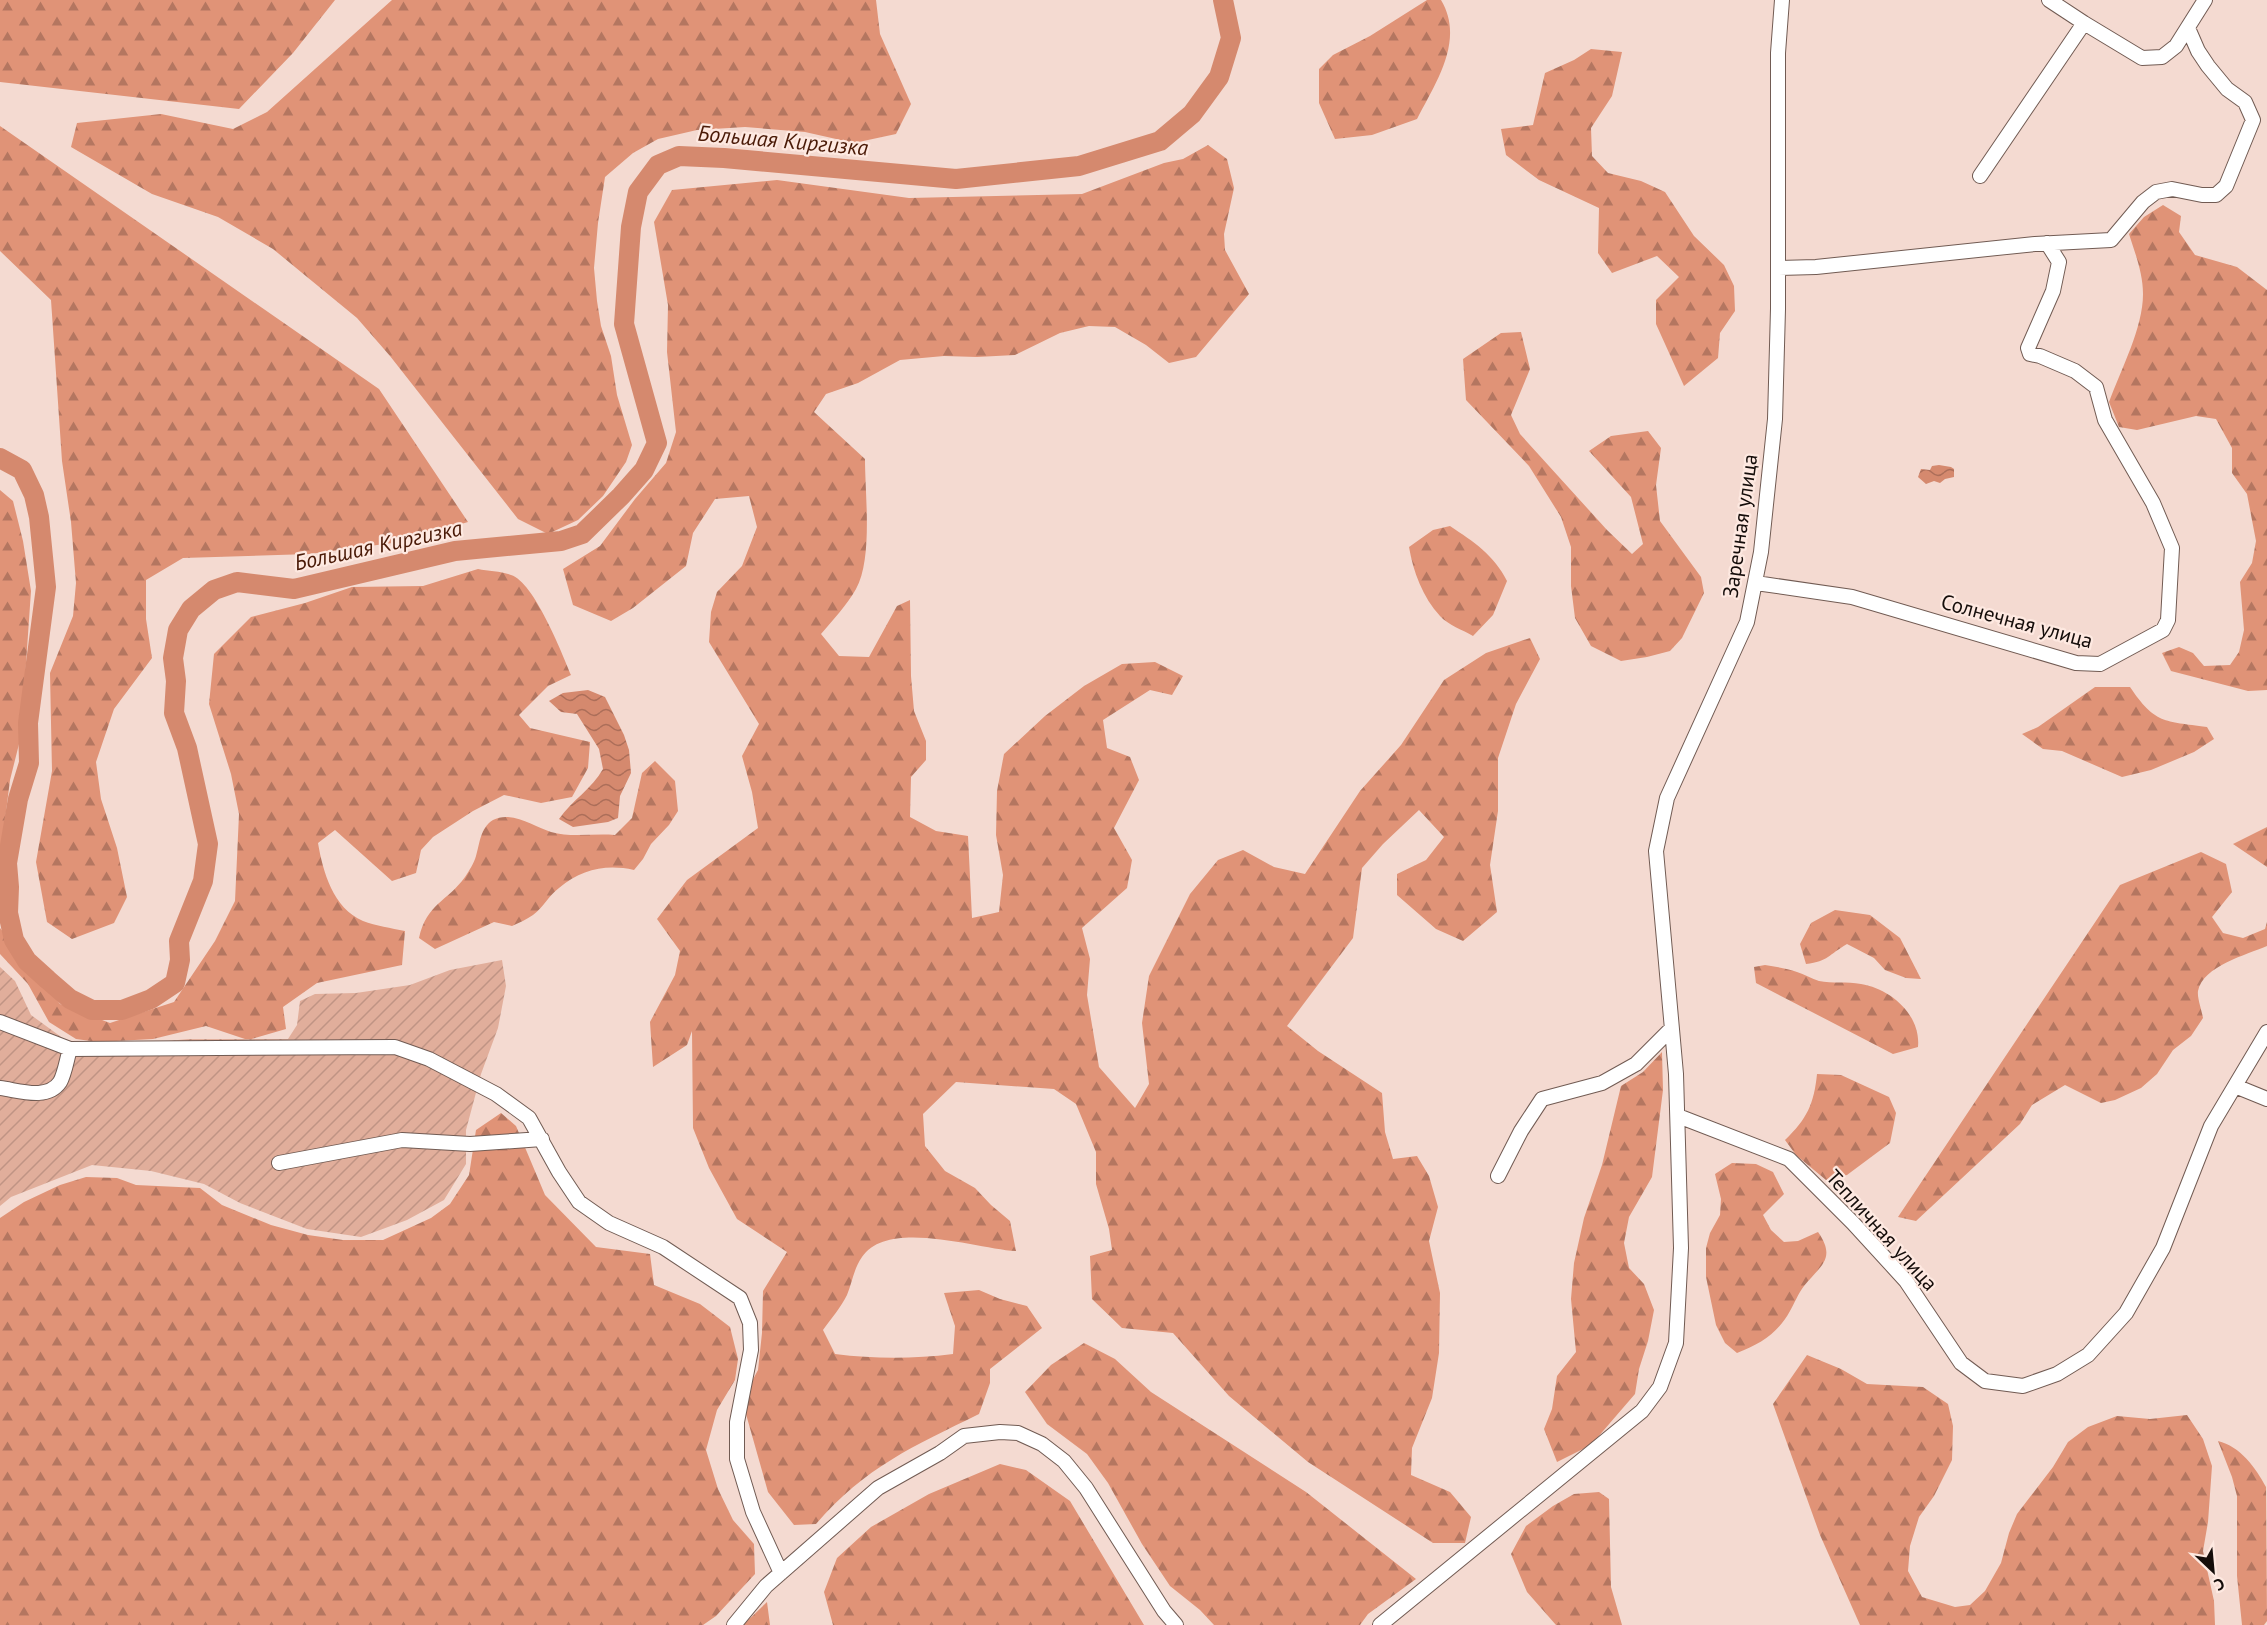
<svg xmlns="http://www.w3.org/2000/svg" width="2267" height="1625" font-family="'PT Sans',sans-serif">
  <defs>
    <pattern id="forest-firs" width="22" height="20" patternUnits="userSpaceOnUse" patternTransform="scale(1.5)"><rect width="22" height="20" fill="#e09377"/><path d="M5 1l3.5 6h-7zM16 11l3.5 6h-7z" fill="#b47660"/></pattern>
    <pattern id="garden-furrows" width="10" height="10" patternUnits="userSpaceOnUse" patternTransform="scale(1.5)"><rect width="10" height="10" fill="#e1ae9b"/><path d="M-1 1l2-2M0 10L10 0M9 11l2-2" fill="none" stroke="#c09484"/></pattern>
    <pattern id="water-waves" width="16" height="10" patternUnits="userSpaceOnUse" patternTransform="scale(1.5)"><rect width="16" height="10" fill="#d5896e"/><path d="M0 5q4-4 8 0t8 0" fill="none" stroke="#ac6e59"/></pattern>
  </defs>
  <rect width="100%" height="100%" fill="#f4dad1"/>
  <!-- forest -->
  <path fill="url(#forest-firs)" d="M 0,0 L 335,0 L 293,53 L 239,109 L 0,82 Z
    M 392,0 L 876,0 L 880,34 L 911,104 L 896,134 L 854,143 L 805,132 L 745,127 L 697,130 L 658,139 L 633,153 L 605,177 L 598,223 L 594,268 L 597,301 L 601,326 L 611,356 L 617,395 L 632,445 L 626,462 L 603,496 L 578,520 L 548,534 L 518,519 L 390,356 L 357,318 L 273,249 L 218,217 L 152,194 L 71,147 L 77,123 L 161,114 L 233,129 L 267,112 Z
    M 1427,0 L 1441,0 C 1465,40 1436,82 1417,119 L 1372,135 L 1335,139 L 1319,103 L 1319,69 L 1333,55 L 1370,36 Z
    M 1591,49 L 1622,52 L 1612,96 L 1591,128 L 1592,156 L 1608,173 L 1641,181 L 1665,192 L 1694,236 L 1724,265 L 1734,286 L 1735,311 L 1720,333 L 1718,358 L 1684,386 L 1656,324 L 1656,300 L 1679,277 L 1657,256 L 1612,273 L 1598,253 L 1599,208 L 1539,180 L 1506,155 L 1501,129 L 1533,125 L 1545,73 L 1574,60 Z
    M 0,126 L 379,389 L 468,522 L 400,542 L 309,554 L 183,558 L 146,580 L 146,619 L 152,658 L 114,709 L 96,762 L 101,799 L 117,848 L 127,897 L 114,923 L 72,939 L 47,922 L 36,862 L 52,771 L 50,673 L 73,616 L 76,583 L 71,522 L 62,461 L 51,300 L 0,251 Z
    M 1208,145 L 1227,159 L 1234,188 L 1224,234 L 1225,250 L 1249,294 L 1196,357 L 1169,363 L 1146,345 L 1115,327 L 1089,326 L 1060,333 L 1015,355 L 977,357 L 944,356 L 900,360 L 858,383 L 826,394 L 814,412 L 865,459 C 865,495 873,558 856,589 C 847,605 833,620 821,634 L 839,656 L 869,657 L 897,606 L 910,600 L 911,676 L 914,711 L 926,741 L 926,760 L 911,777 L 910,817 L 936,831 L 968,836 L 972,918 L 999,912 L 1003,875 L 996,835 L 997,791 L 1004,754 L 1045,716 L 1084,686 L 1122,664 L 1155,662 L 1183,676 L 1172,695 L 1150,690 L 1103,720 L 1107,748 L 1130,757 L 1139,780 L 1114,828 L 1132,860 L 1127,888 L 1082,928 L 1090,959 L 1087,995 L 1099,1067 L 1135,1108 L 1149,1084 L 1142,1023 L 1149,976 L 1190,894 L 1218,860 L 1243,850 L 1274,867 L 1305,874 L 1360,791 L 1401,745 L 1444,680 L 1486,653 L 1530,638 L 1540,659 L 1516,704 L 1498,758 L 1498,811 L 1490,865 L 1497,912 L 1463,941 L 1436,929 L 1397,895 L 1397,874 L 1426,860 L 1444,837 L 1419,810 L 1383,844 L 1362,868 L 1353,938 L 1287,1026 L 1318,1051 L 1382,1093 L 1385,1132 L 1393,1159 L 1417,1156 L 1429,1176 L 1438,1207 L 1429,1241 L 1440,1293 L 1439,1353 L 1432,1398 L 1412,1448 L 1411,1475 L 1450,1492 L 1471,1517 L 1465,1543 L 1433,1543 L 1308,1462 L 1229,1396 L 1173,1333 L 1122,1328 L 1092,1299 L 1090,1256 L 1112,1250 L 1109,1229 L 1096,1184 L 1096,1152 L 1076,1104 L 1054,1089 L 956,1082 L 923,1114 L 925,1146 L 945,1171 L 975,1188 L 991,1205 L 1010,1221 L 1016,1251 C 977,1249 888,1218 862,1257 C 854,1268 852,1283 847,1295 C 841,1307 831,1319 823,1330 L 835,1354 C 875,1359 913,1359 953,1354 L 955,1326 L 944,1293 L 979,1290 L 1000,1299 L 1027,1306 L 1042,1328 L 990,1369 L 990,1383 L 979,1414 C 914,1446 865,1467 816,1524 L 794,1525 L 768,1492 L 742,1400 L 758,1370 L 762,1333 L 763,1291 L 787,1252 L 737,1219 L 709,1168 L 693,1128 L 692,1031 L 687,1045 L 653,1067 L 650,1022 L 675,975 L 680,951 L 657,919 L 687,880 L 758,828 L 752,792 L 742,756 L 759,724 L 709,642 L 711,612 L 717,592 L 742,566 L 757,527 L 749,496 L 715,499 L 693,533 L 686,566 L 633,608 L 611,621 L 573,605 L 563,569 L 600,546 L 635,499 L 666,463 L 676,432 L 667,352 L 668,305 L 654,222 L 672,190 L 777,180 L 909,198 L 1082,194 L 1164,163 L 1183,159 Z
    M 2163,205 L 2181,216 L 2179,232 L 2195,255 L 2237,267 L 2267,290 L 2267,690 L 2248,691 L 2171,671 L 2162,653 L 2179,647 L 2193,653 L 2204,666 L 2230,665 L 2239,652 L 2244,630 L 2240,582 L 2252,563 L 2256,541 L 2247,494 L 2232,473 L 2232,448 L 2216,419 L 2196,416 L 2137,430 L 2119,427 L 2109,402 C 2121,369 2143,328 2143,294 C 2143,273 2135,253 2129,234 L 2144,217 Z
    M 1521,332 L 1530,369 L 1511,415 L 1520,434 L 1607,530 L 1632,554 L 1643,544 L 1631,497 L 1589,451 L 1611,436 L 1648,431 L 1661,448 L 1656,485 L 1660,521 L 1701,577 L 1704,593 L 1682,638 L 1670,651 L 1647,657 L 1621,661 L 1591,646 L 1575,618 L 1571,586 L 1571,547 L 1561,517 L 1529,466 L 1466,400 L 1463,359 L 1501,333 Z
    M 0,490 L 13,501 L 23,541 L 31,591 L 21,736 L 10,780 L 0,860 Z
    M 1450,526 C 1474,542 1494,555 1507,581 L 1493,615 L 1473,636 C 1463,630 1448,625 1440,616 C 1423,598 1413,571 1409,547 L 1433,530 Z
    M 478,569 C 488,571 501,571 511,575 C 534,582 562,653 571,675 L 548,686 L 519,715 L 530,728 L 590,742 L 588,768 L 572,797 L 541,803 L 504,795 L 473,811 L 433,837 L 421,850 L 416,873 L 392,881 L 335,830 L 318,843 C 323,872 333,908 363,921 C 376,926 391,928 405,931 L 402,965 L 317,983 L 283,1007 L 286,1029 L 248,1040 L 206,1026 L 153,1039 L 98,1042 L 76,1039 L 49,1022 L 28,984 L 0,954 L 0,928 L 60,1004 L 110,1023 L 174,1002 L 215,941 L 235,901 L 239,814 L 231,774 L 209,704 L 214,654 L 251,617 L 305,603 L 352,587 L 423,586 Z
    M 2095,687 L 2130,687 C 2155,724 2164,721 2207,727 L 2214,739 L 2194,752 L 2151,770 L 2122,777 L 2062,751 L 2043,749 L 2022,734 L 2038,727 Z
    M 655,761 L 675,781 L 678,811 L 669,825 L 651,844 L 643,859 L 634,870 C 606,864 582,869 559,888 C 549,895 543,908 533,915 C 527,919 519,923 512,926 L 494,922 L 435,949 L 419,938 C 427,903 447,902 465,877 C 469,871 474,863 476,856 C 480,843 480,828 493,820 C 511,810 535,827 551,832 C 572,838 593,833 615,835 L 632,818 L 642,773 Z
    M 2267,827 L 2267,867 L 2233,844 Z
    M 2201,852 L 2226,864 L 2232,892 L 2212,917 L 2223,933 L 2243,938 L 2265,929 L 2267,922 L 2267,946 C 2246,955 2203,966 2198,991 C 2197,998 2202,1011 2203,1018 L 2191,1036 L 2173,1050 L 2157,1074 L 2141,1088 L 2115,1100 L 2101,1103 L 2065,1085 L 2032,1105 L 2020,1124 L 1916,1221 L 1898,1217 L 2120,885 Z
    M 1835,910 L 1870,915 L 1900,938 L 1921,979 L 1906,978 L 1885,970 L 1874,958 L 1847,944 C 1828,955 1829,961 1806,964 L 1800,944 L 1811,923 Z
    M 1765,965 C 1776,967 1787,968 1797,972 C 1804,974 1812,979 1819,981 C 1832,984 1847,981 1861,984 C 1891,989 1921,1015 1918,1047 L 1893,1054 L 1756,983 L 1754,967 Z
    M 1662,1052 L 1663,1090 L 1652,1177 L 1629,1217 L 1624,1243 L 1629,1268 L 1644,1284 L 1654,1310 L 1648,1341 L 1639,1369 L 1635,1394 L 1591,1445 L 1557,1462 L 1544,1429 L 1552,1409 L 1557,1376 L 1576,1352 L 1571,1299 L 1574,1263 L 1584,1218 L 1602,1165 L 1621,1086 L 1643,1072 Z
    M 1817,1074 L 1841,1075 L 1889,1097 L 1896,1113 L 1890,1143 L 1847,1175 L 1826,1180 L 1796,1155 L 1785,1140 C 1807,1119 1814,1104 1817,1074 Z
    M 501,1113 L 516,1126 L 545,1195 L 596,1247 L 650,1254 L 654,1285 L 700,1304 L 730,1327 L 738,1359 L 735,1380 L 717,1410 L 706,1450 L 718,1489 L 733,1520 L 754,1544 L 755,1574 L 716,1616 L 703,1625 L 0,1625 L 0,1218 L 24,1202 L 60,1185 L 86,1177 L 117,1178 L 136,1185 L 200,1188 L 222,1205 L 271,1225 L 308,1235 L 343,1240 L 383,1240 L 431,1218 L 450,1204 L 469,1175 L 476,1130 Z
    M 1732,1163 L 1756,1164 L 1773,1172 L 1784,1194 L 1763,1215 L 1771,1230 L 1784,1242 L 1798,1241 L 1818,1232 C 1837,1259 1820,1266 1804,1286 C 1798,1294 1795,1302 1790,1311 C 1778,1333 1761,1344 1737,1353 L 1725,1343 L 1716,1325 L 1706,1277 L 1706,1248 L 1710,1233 L 1720,1215 L 1721,1199 L 1715,1174 Z
    M 1084,1343 L 1115,1359 L 1151,1392 L 1306,1492 L 1416,1579 L 1368,1614 L 1360,1625 L 1214,1625 L 1200,1610 L 1170,1586 L 1142,1544 L 1108,1483 L 1087,1454 L 1047,1424 L 1025,1392 L 1051,1365 Z
    M 1807,1355 L 1841,1369 L 1867,1384 L 1923,1387 L 1948,1404 L 1953,1426 L 1952,1460 L 1934,1496 L 1919,1517 L 1910,1546 L 1908,1571 L 1922,1597 L 1955,1607 L 1970,1605 L 1985,1591 L 2001,1563 L 2009,1533 L 2017,1514 L 2053,1467 L 2068,1442 L 2088,1427 L 2117,1416 L 2150,1419 L 2187,1415 L 2203,1439 L 2212,1466 L 2208,1522 L 2203,1551 L 2214,1601 L 2215,1625 L 1860,1625 L 1820,1535 L 1773,1404 Z
    M 2218,1441 C 2240,1446 2256,1468 2266,1487 L 2267,1621 L 2264,1625 L 2242,1625 L 2237,1576 L 2237,1496 L 2232,1477 Z
    M 1000,1464 L 1026,1470 L 1070,1501 L 1144,1625 L 833,1625 L 824,1592 L 837,1558 L 871,1527 L 929,1494 Z
    M 1599,1492 L 1609,1499 L 1611,1587 L 1622,1625 L 1556,1625 L 1527,1592 L 1511,1554 L 1526,1526 L 1553,1506 L 1574,1494 Z
    M 767,1602 L 770,1625 L 743,1625 Z"/>
  <!-- garden -->
  <path fill="url(#garden-furrows)" d="M 502,960 L 506,986 L 498,1028 L 481,1074 L 466,1130 L 466,1164 L 444,1200 L 407,1220 L 361,1237 L 307,1229 L 240,1203 L 204,1184 L 151,1171 L 92,1165 L 11,1197 L 0,1206 L 0,967 L 15,981 L 31,1015 L 79,1050 L 188,1039 L 288,1039 L 297,1025 L 300,1001 L 315,994 L 356,993 L 410,985 L 450,970 Z"/>
  <!-- water -->
  <path fill="url(#water-waves)" d="M 1939,465 L 1951,467 L 1954,469 L 1954,477 L 1945,479 L 1940,483 L 1934,481 L 1926,484 L 1918,477 L 1921,469 L 1930,470 L 1932,466 Z
    M 588,690 L 605,697 L 624,735 L 629,750 L 631,773 L 620,796 L 618,818 L 608,822 L 573,827 L 559,819 C 572,800 592,789 603,769 L 599,749 L 577,714 L 561,712 L 549,701 L 563,693 Z"/>
  <g fill="none" stroke-linecap="round" stroke-linejoin="round">
    <!-- river -->
    <path stroke="#d5896e" stroke-width="20" d="M 0,458 L 22,470 L 34,495 L 39,517 L 46,587 L 28,723 L 29,763 L 18,799 L 7,863 L 9,887 L 8,913 L 14,940 L 27,961 L 48,980 L 70,999 L 92,1010 L 122,1010 L 151,999 L 175,983 L 180,960 L 179,941 L 203,881 L 208,844 L 187,748 L 174,713 L 176,681 L 173,658 L 178,630 L 191,609 L 214,590 L 237,582 L 294,589 L 455,551 L 561,541 L 582,534 L 621,496 L 644,470 L 657,443 L 624,324 L 631,227 L 638,192 L 658,165 L 679,156 L 724,158 L 956,179 L 1079,166 L 1160,141 L 1192,114 L 1219,77 L 1231,38 L 1223,0"/>
    <defs>
      <path id="minor" d="M 2049,0 L 2084,23 L 2142,58 L 2162,57 L 2176,46 L 2205,0
        M 1980,176 L 2084,23
        M 1779,268 L 1816,267 L 2035,244 L 2111,240 L 2143,202 L 2156,192 L 2172,189 L 2202,195 L 2216,195 L 2226,186 L 2253,120 L 2245,102 L 2227,89 L 2208,66 L 2198,51 L 2188,28
        M 1756,583 L 1852,597 L 2076,663 L 2100,664 L 2163,630 L 2168,620 L 2172,548 L 2153,503 L 2105,420 L 2096,387 L 2075,371 L 2040,356 L 2030,354 L 2028,348 L 2053,291 L 2059,262 L 2047,243
        M 0,1022 L 70,1049 L 395,1047 L 429,1059 L 496,1094 L 529,1118 L 559,1172 L 579,1202 L 609,1223 L 663,1247 L 740,1298 L 750,1323 L 751,1350 L 737,1422 L 737,1459 L 753,1512 L 781,1573
        M 2235,1086 L 2267,1099
        M 0,1088 C 18,1090 47,1101 60,1082 C 65,1073 67,1058 70,1049
        M 1678,1116 L 1789,1159 L 1853,1223 L 1906,1281 L 1961,1363 L 1985,1381 L 2023,1386 L 2057,1374 L 2088,1355 L 2126,1313 L 2163,1248 L 2211,1126 L 2267,1032
        M 279,1163 L 402,1140 L 470,1144 L 542,1139
        M 1498,1176 L 1521,1131 L 1542,1099 L 1602,1083 L 1636,1064 L 1671,1029
        M 734,1625 L 766,1586 L 878,1488 L 940,1453 L 964,1436 L 1000,1432 L 1018,1433 L 1042,1444 L 1064,1461 L 1086,1488 L 1164,1611 L 1176,1625
        M 1380,1625 L 1642,1411 L 1660,1387 L 1676,1343 L 1681,1248 L 1676,1074 L 1656,851 L 1667,798 L 1747,622 L 1761,552 L 1775,419 L 1778,309 L 1778,53 L 1782,0"/>
    </defs>
    <!-- minor casing -->
    <use href="#minor" stroke="#715b53" stroke-width="16"/>
    <!-- minor -->
    <use href="#minor" stroke="#fff" stroke-width="14"/>
  </g>
  <g text-anchor="middle" dominant-baseline="central" stroke-width="4.5" stroke-linejoin="round" paint-order="stroke">
    <!-- street labels -->
    <g font-size="21" fill="#150d0a" stroke="#fee9e1">
      <text transform="translate(1740 526) rotate(-82)">Заречная улица</text>
      <text transform="translate(2017 621) rotate(15)">Солнечная улица</text>
      <text transform="translate(1882 1230) rotate(48)">Тепличная улица</text>
    </g>
    <!-- water labels -->
    <g font-size="22" font-style="italic" fill="#4a1a07" stroke="#fee9e1">
      <text transform="translate(783 140) rotate(5)">Большая Киргизка</text>
      <text transform="translate(378 545) rotate(-12)">Большая Киргизка</text>
    </g>
  </g>
  <!-- north arrow -->
  <g transform="translate(2213 1571) rotate(154)" stroke="#fee9e1" stroke-width="4.5" paint-order="stroke">
  <path d="M0-4.5L10 22L0 15L-10 22Z" fill="#150d0a"/>
  <text y="-9" font-size="16" font-weight="bold" text-anchor="middle" fill="#150d0a">С</text>
  </g>
</svg>
